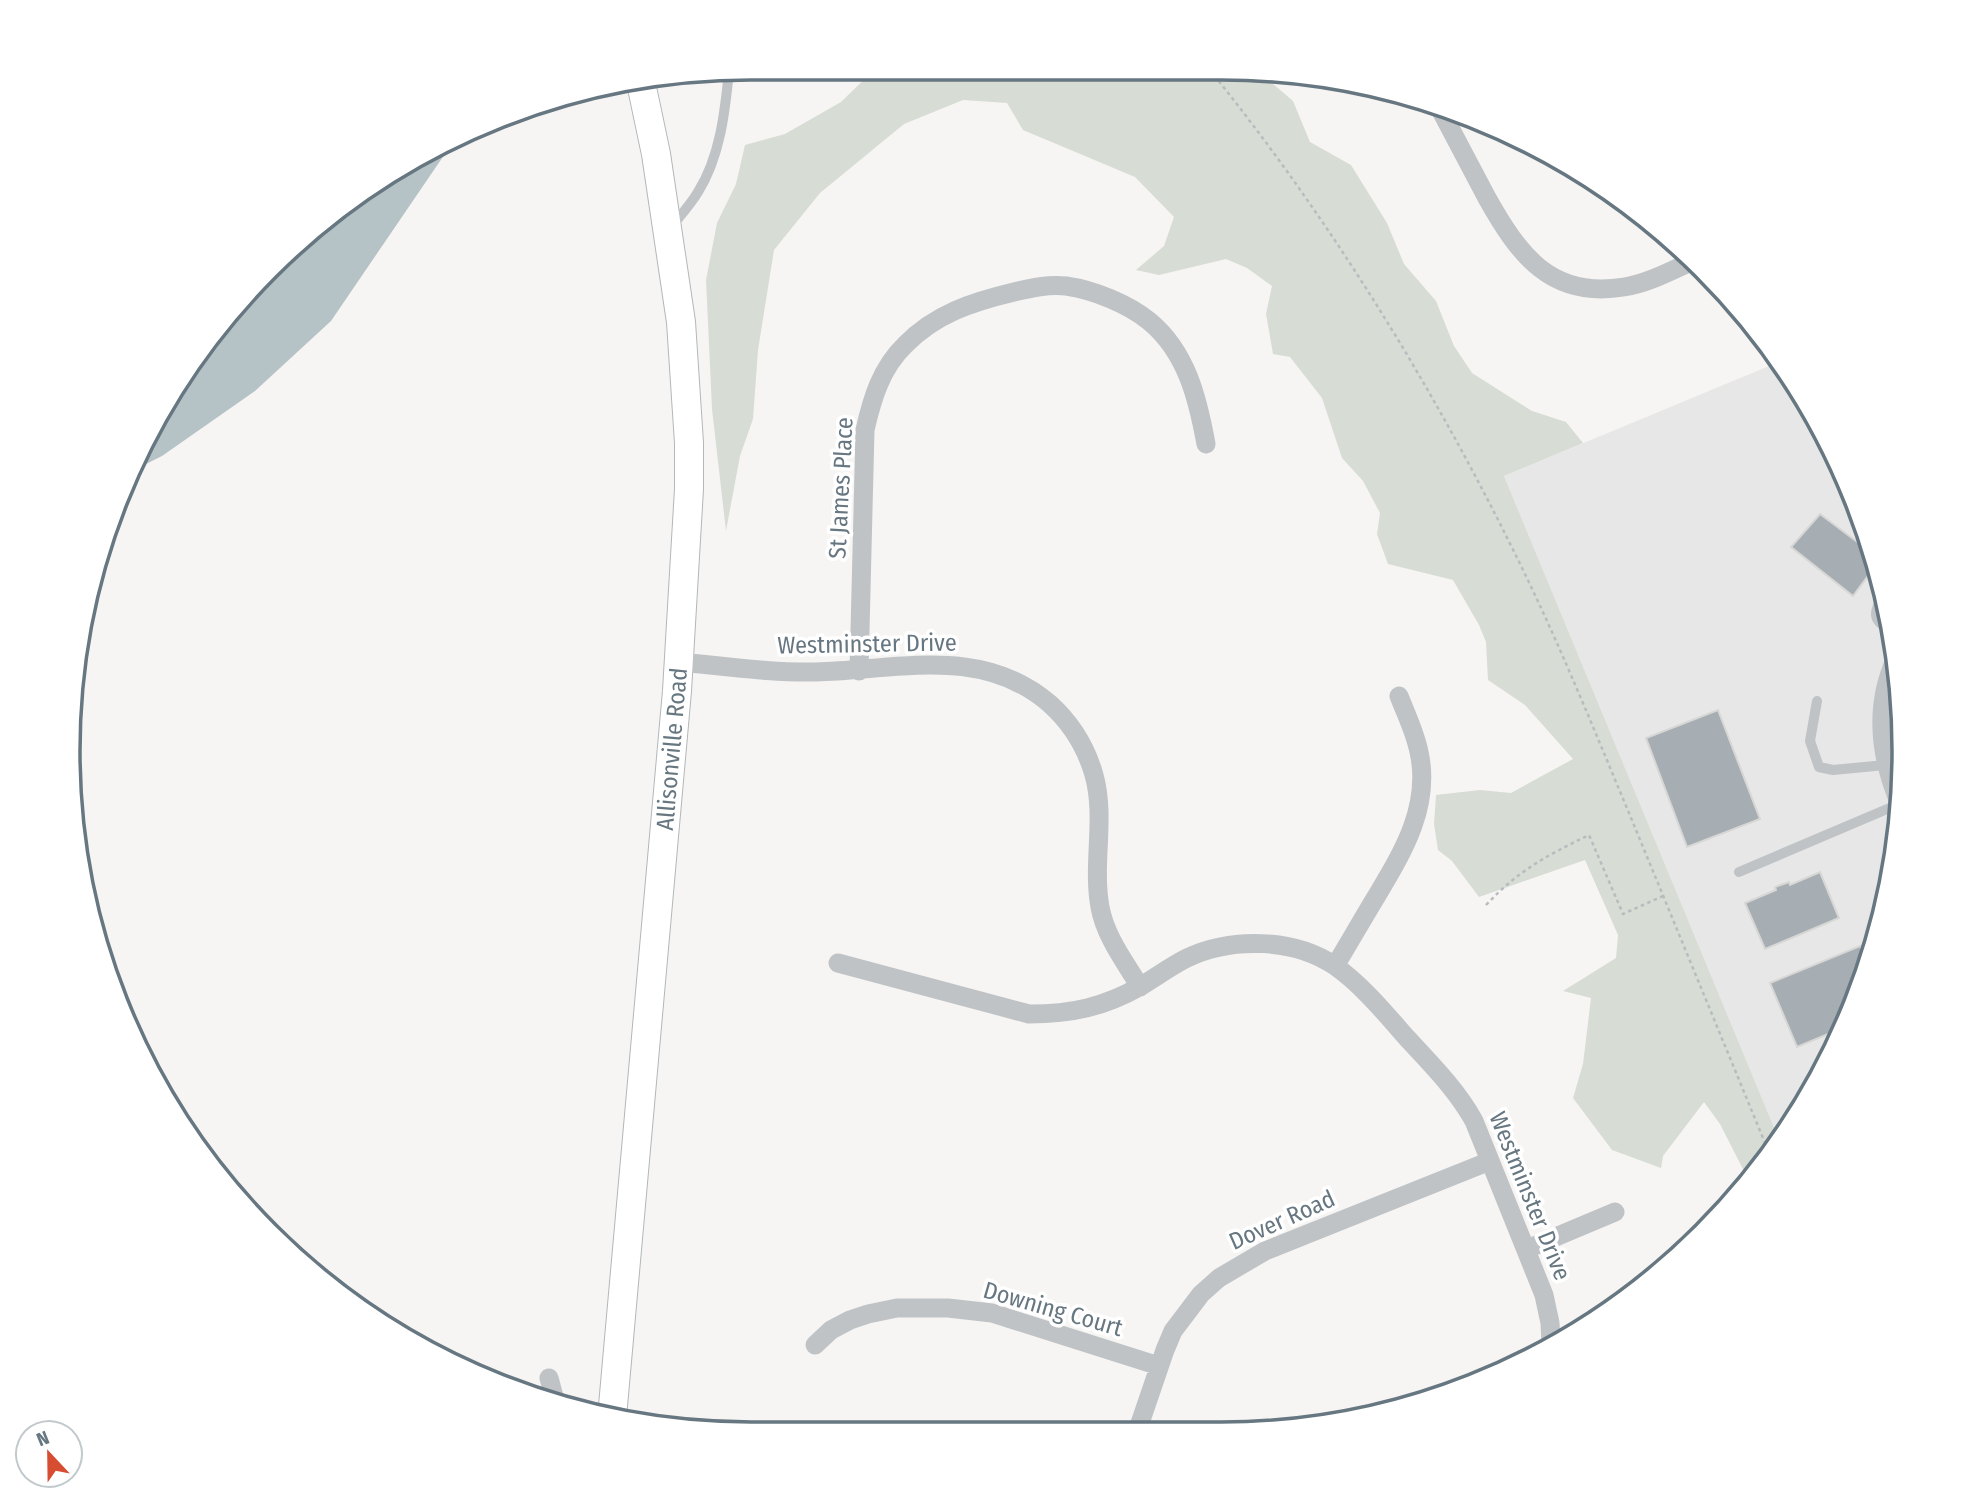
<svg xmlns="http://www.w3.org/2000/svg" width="1973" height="1503" font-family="'Fira Sans Condensed',sans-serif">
  <rect width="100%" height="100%" fill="#f6f5f3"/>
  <!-- built -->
  <path fill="#e6e7e6" d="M 1781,361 L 1789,372 L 1853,490 L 1892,618 L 1905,751 L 1892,884 L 1853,1013 L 1790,1131 L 1780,1142 L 1504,476 Z"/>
  <!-- green -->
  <path fill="#d7dcd4" d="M 875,69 L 1257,70 L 1293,101 L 1310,142 L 1351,165 L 1387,223 L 1404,264 L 1436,301 L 1454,346 L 1472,373 L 1532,411 L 1566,422 L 1583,443 L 1504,476 L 1780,1142 L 1749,1181 L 1720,1124 L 1704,1102 L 1663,1156 L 1661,1168 L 1612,1150 L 1573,1098 L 1583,1064 L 1591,998 L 1563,991 L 1616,958 L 1618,935 L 1585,860 L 1479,897 L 1452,861 L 1438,850 L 1434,824 L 1436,795 L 1480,790 L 1511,793 L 1573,759 L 1525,705 L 1488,680 L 1486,642 L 1479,625 L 1453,580 L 1388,564 L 1377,534 L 1380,513 L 1363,481 L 1342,458 L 1322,398 L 1290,357 L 1273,354 L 1266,314 L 1272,286 L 1247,268 L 1226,259 L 1159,275 L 1136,270 L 1164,246 L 1174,217 L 1135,177 L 1023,130 L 1007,103 L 963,100 L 904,124 L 820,193 L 774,250 L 758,350 L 753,419 L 740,456 L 726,531 L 712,409 L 706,280 L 717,223 L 736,184 L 745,145 L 785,134 L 841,102 Z"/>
  <!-- water -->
  <path fill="#b6c3c6" d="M 453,142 L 331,321 L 255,391 L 162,456 L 132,471 L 139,449 L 268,269 L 410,160 Z"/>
  <!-- building -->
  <path fill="#a7aeb3" stroke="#d7d7d5" stroke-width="2" d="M 1820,514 L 1872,553 L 1876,565 L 1853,596 L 1791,547 Z
    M 1718,710 L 1760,819 L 1687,847 L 1646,738 Z
    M 1820,872 L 1839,918 L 1765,949 L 1745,903 L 1776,890 L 1775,887 L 1789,882 L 1790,885 Z
    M 1860,946 L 1867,965 L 1853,1013 L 1845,1027 L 1797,1047 L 1770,983 Z"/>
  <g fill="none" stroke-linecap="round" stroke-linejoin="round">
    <defs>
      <path id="secondary" d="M 612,1417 L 677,691 L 689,489 L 689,443 L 681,322 L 656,154 L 641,83"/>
    </defs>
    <!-- secondary casing -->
    <use href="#secondary" stroke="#b2b7ba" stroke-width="30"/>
    <!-- path -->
    <path stroke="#b9bcbe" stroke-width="2.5" stroke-dasharray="3.5 3.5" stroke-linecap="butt" d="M 1210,70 C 1333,223 1437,393 1523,570 C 1562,650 1595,732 1629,813 C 1676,927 1723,1041 1770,1155
      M 1486,905 C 1519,870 1546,856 1589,835 L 1623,914 L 1663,896"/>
    <!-- lane -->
    <path stroke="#bfc3c6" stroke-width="10" d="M 671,227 C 680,216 691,204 698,192 C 720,157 725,112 729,71
      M 1884,594 C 1873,614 1871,620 1893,631
      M 1817,701 L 1810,741 L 1819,767 L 1833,770 L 1885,765
      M 1884,751 L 1905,751
      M 1739,872 L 1899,804"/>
    <!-- street -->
    <path stroke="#bfc3c6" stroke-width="19" d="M 1439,107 C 1455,137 1471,168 1487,198 C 1519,255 1551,299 1624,287 C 1649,283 1672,270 1695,260
      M 1896,658 C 1874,706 1880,757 1900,804
      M 679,662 C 725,666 770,673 816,672 C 898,670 982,645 1050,704 C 1071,723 1086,747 1094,775 C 1106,818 1092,863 1100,907 C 1105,936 1125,962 1140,987
      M 859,671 L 865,430 C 872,399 881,368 905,345 C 935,314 972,302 1014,292 C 1031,288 1049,284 1066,286 C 1094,290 1128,304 1149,321 C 1187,352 1198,400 1206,444
      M 838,963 L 1029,1014 C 1072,1014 1104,1007 1141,986 C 1156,977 1171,966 1187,958 C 1231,937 1294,938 1335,966 C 1362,985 1385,1013 1407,1038 C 1431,1064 1457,1090 1474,1121 L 1544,1295 L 1550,1323 L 1551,1344
      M 1335,966 C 1349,943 1362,920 1376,897 C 1403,852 1431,806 1419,752 C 1415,732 1406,714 1399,696
      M 1527,1249 L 1615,1212
      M 815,1345 L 831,1330 L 850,1320 L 868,1314 L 897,1308 L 948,1308 L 992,1313 L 1159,1366
      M 549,1378 L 556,1404
      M 1138,1429 L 1165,1350 L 1173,1331 L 1201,1294 L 1219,1278 L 1265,1251 L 1490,1161"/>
    <!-- secondary -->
    <use href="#secondary" stroke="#fff" stroke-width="28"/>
  </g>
  <g text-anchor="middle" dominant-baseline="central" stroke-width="7" stroke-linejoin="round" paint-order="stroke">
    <!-- street labels -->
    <g font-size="24" fill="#677781" stroke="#fff">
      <text transform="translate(841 488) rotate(-87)">St James Place</text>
      <text transform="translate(867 644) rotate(-1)">Westminster Drive</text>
      <text transform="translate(672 749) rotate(-85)">Allisonville Road</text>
      <text transform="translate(1530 1196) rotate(68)">Westminster Drive</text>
      <text transform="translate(1282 1220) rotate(-24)">Dover Road</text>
      <text transform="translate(1053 1309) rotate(16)">Downing Court</text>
    </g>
  </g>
  <!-- crop -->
  <path d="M0 0H1973V1503H0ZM751 80H1221A671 671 0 0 1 1892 751V751A671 671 0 0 1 1221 1422H751A671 671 0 0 1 80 751V751A671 671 0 0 1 751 80Z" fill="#fff" fill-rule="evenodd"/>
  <path fill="none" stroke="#677781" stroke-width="3.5" d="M751 80H1221A671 671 0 0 1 1892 751V751A671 671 0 0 1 1221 1422H751A671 671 0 0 1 80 751V751A671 671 0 0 1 751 80Z"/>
  <!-- north arrow -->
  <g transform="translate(49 1454) rotate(338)"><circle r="33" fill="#ffffff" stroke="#c2c9cd" stroke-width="2"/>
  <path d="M0-5L12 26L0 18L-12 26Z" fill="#d64d32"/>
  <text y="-10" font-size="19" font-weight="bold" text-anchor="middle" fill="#677781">N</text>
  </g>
</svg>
